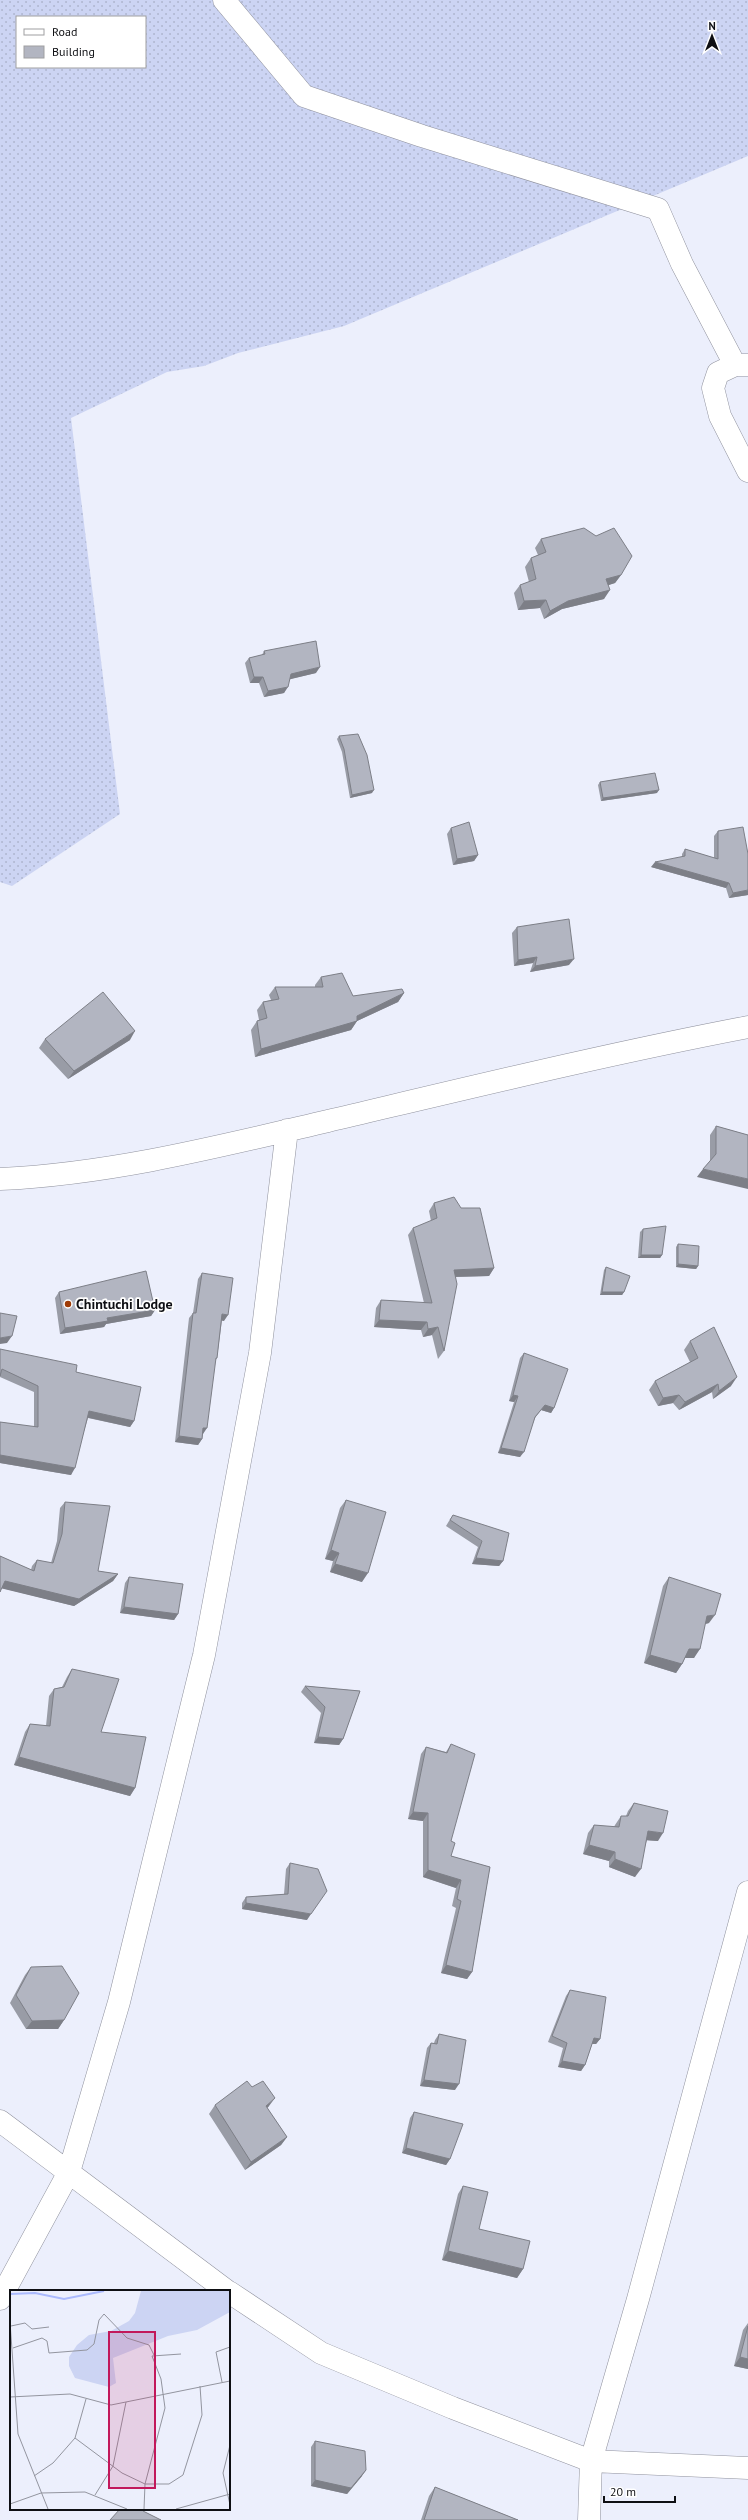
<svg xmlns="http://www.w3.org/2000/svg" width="748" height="2520" font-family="'PT Sans',sans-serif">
  <defs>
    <pattern id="grass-dots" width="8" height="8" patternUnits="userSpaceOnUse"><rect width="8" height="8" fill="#ccd4f3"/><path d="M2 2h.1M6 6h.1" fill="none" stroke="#aeb5cf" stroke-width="1.8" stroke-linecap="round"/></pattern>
  </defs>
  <rect width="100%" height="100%" fill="#eceffc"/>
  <!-- grass -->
  <path fill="url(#grass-dots)" fill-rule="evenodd" d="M 0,0 L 748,0 L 748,156 L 344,326 L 238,353 L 204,366 L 167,372 L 71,418 L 120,814 L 12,886 L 0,882 ZM 17,17 L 145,17 L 145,67 L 17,67 Z"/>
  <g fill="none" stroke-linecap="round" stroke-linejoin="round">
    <defs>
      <path id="minor" d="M 224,0 L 304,96 L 422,136 L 658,209 L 682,264 L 735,365
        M 748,365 L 735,365 L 718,373 L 713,388 L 720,416 L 748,471
        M 0,1179 C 111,1174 221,1146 328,1121 C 468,1088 607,1054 748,1027
        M 748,1892 L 638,2299 L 591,2461 L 748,2468
        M 0,2121 L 227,2291
        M 229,2292 L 321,2353 L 453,2408 L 591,2461 L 589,2520
        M 0,2299 L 69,2172 L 119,2002 L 204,1655 L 260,1353 L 287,1130"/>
    </defs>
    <!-- minor casing -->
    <use href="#minor" stroke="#90929e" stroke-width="23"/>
    <!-- minor -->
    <use href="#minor" stroke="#fff" stroke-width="22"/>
  </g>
  <!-- wall -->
  <path fill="#999ca6" d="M 541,539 L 621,575 L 615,583 L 608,585 L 604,599 L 562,609 L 544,619 L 540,608 L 518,610 L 514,593 L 520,585 L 529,582 L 525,567 L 531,558 L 538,555 L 535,548 Z
    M 264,651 L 316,673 L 290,679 L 284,693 L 264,697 L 259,683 L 250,683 L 245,663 L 249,658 L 262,655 Z
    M 339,736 L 372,793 L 350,798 L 342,752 L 337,739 Z
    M 600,782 L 657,793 L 601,801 L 598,785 Z
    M 451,828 L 478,855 L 474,861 L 453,865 L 447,834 Z
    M 718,831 L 748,895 L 729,898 L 726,888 L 651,867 L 682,857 L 682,854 L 685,849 L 714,858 L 714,836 Z
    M 517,927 L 569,965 L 530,972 L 533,963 L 514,966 L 512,933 Z
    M 321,977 L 353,996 L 404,993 L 398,1002 L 357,1021 L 351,1030 L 255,1057 L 251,1030 L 257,1021 L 259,1020 L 257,1010 L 263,1002 L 271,1000 L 269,995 L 275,987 L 315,987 L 315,985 Z
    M 45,1039 L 130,1040 L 68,1079 L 39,1048 Z
    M 716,1126 L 748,1135 L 697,1177 L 710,1161 L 710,1135 Z
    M 434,1203 L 494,1268 L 489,1276 L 456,1277 L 444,1351 L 438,1359 L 432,1335 L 423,1337 L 421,1330 L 374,1327 L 376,1308 L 381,1300 L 424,1303 L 408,1235 L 413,1228 L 431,1221 L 429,1211 Z
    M 643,1229 L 662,1255 L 660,1258 L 638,1258 L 640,1232 Z
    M 678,1244 L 698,1266 L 696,1269 L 676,1267 L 676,1247 Z
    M 606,1267 L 624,1292 L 622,1295 L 600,1295 L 604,1270 Z
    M 202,1273 L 224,1321 L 222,1320 L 217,1358 L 215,1361 L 203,1434 L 202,1439 L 198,1445 L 175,1442 L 189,1318 L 193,1313 L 198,1279 Z
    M 59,1292 L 155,1310 L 151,1316 L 106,1324 L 104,1327 L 60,1334 L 55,1298 Z
    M 690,1341 L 731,1386 L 713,1399 L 712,1392 L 679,1410 L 673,1403 L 658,1406 L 649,1390 L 655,1381 L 690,1362 L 684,1350 Z
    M 0,1349 L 76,1372 L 134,1421 L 130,1427 L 88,1418 L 71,1475 L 0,1463 L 0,1422 L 34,1427 L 34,1392 L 0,1377 Z
    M 524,1353 L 554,1408 L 551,1413 L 541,1410 L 535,1418 L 520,1457 L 498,1453 L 514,1402 L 509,1401 L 520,1358 Z
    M 346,1500 L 362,1582 L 330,1572 L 333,1561 L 325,1559 L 340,1508 Z
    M 65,1502 L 98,1571 L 118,1574 L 113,1581 L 74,1606 L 2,1588 L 0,1556 L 31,1570 L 32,1566 L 37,1560 L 51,1563 L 57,1541 L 60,1508 Z
    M 453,1515 L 503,1561 L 499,1566 L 472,1564 L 478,1547 L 446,1526 L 449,1521 Z
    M 129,1577 L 178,1614 L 174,1620 L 120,1613 L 125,1583 Z
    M 669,1577 L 709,1623 L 705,1624 L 694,1658 L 685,1658 L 682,1664 L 676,1673 L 644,1663 L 663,1586 Z
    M 72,1669 L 101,1732 L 135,1788 L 130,1796 L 14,1765 L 25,1732 L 30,1724 L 46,1726 L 49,1696 L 54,1689 L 62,1687 L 67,1677 Z
    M 305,1686 L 360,1691 L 343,1739 L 339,1745 L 314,1743 L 321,1713 L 301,1692 Z
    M 451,1744 L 451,1856 L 490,1867 L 472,1972 L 467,1979 L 441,1973 L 456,1908 L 452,1906 L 456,1888 L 423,1877 L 423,1821 L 408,1819 L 421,1754 L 426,1747 L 446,1752 Z
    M 634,1803 L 658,1841 L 647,1840 L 635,1877 L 609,1867 L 609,1861 L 583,1854 L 588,1833 L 594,1825 L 614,1827 L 615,1825 L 621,1816 L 626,1816 L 628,1811 Z
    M 290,1863 L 307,1920 L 242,1909 L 242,1903 L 246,1897 L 284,1894 L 286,1869 Z
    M 31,1967 L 64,2020 L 58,2029 L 26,2029 L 10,2003 L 25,1975 Z
    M 570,1990 L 600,2039 L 596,2044 L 592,2044 L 585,2065 L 581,2071 L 558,2067 L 563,2048 L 548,2042 L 566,1996 Z
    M 439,2034 L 455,2090 L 420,2086 L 427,2048 L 431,2043 L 434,2043 L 435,2040 Z
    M 215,2105 L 269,2106 L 267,2108 L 287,2137 L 281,2145 L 245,2170 L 209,2114 Z
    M 414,2112 L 450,2159 L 446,2165 L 402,2153 L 410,2118 Z
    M 463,2186 L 479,2229 L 523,2269 L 517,2278 L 442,2260 L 458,2194 Z
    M 748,2323 L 748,2369 L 734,2366 L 743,2330 Z
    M 315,2441 L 362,2476 L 347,2494 L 311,2486 L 311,2447 Z
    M 435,2487 L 518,2520 L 421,2520 L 429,2496 Z"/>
  <!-- shaded-wall -->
  <path fill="#7d7f87" d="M 621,575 L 615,583 L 600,588 L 606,579 Z
    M 610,590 L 604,599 L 562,609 L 544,619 L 550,611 L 568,601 Z
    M 546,600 L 540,608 L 518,610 L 524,601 Z
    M 320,667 L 316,673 L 287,680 L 291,674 Z
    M 254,677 L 263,677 L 259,683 L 250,683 Z
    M 288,687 L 284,693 L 264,697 L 268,691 Z
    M 374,790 L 372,793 L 350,798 L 352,795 Z
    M 659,790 L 657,793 L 601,801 L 603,798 Z
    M 478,855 L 474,861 L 453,865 L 457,859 Z
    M 655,862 L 729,883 L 726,888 L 651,867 Z
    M 748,890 L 748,895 L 729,898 L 733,893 Z
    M 537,957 L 533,963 L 514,966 L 518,960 Z
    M 574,959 L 569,965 L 530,972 L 535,966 Z
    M 404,993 L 398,1002 L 357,1021 L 351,1030 L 255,1057 L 261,1049 L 357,1016 Z
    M 135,1031 L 130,1040 L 68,1079 L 74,1071 Z
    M 703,1169 L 748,1179 L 748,1189 L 697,1177 Z
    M 641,1255 L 662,1255 L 660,1258 L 638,1258 Z
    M 678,1264 L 698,1266 L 696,1269 L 676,1267 Z
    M 494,1268 L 489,1276 L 449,1277 L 454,1270 Z
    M 602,1292 L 624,1292 L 622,1295 L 600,1295 Z
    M 155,1310 L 151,1316 L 106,1324 L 104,1327 L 60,1334 L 65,1328 L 107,1318 Z
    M 222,1314 L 228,1315 L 224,1321 L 218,1320 Z
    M 379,1320 L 427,1322 L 421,1330 L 374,1327 Z
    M 438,1327 L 432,1335 L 423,1337 L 428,1329 Z
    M 12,1336 L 7,1343 L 0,1344 L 0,1338 Z
    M 737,1377 L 731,1386 L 713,1399 L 719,1391 Z
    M 718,1384 L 712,1392 L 679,1410 L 685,1402 Z
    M 513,1395 L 518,1396 L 514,1402 L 509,1401 Z
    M 679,1395 L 673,1403 L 658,1406 L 663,1398 Z
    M 545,1405 L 554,1408 L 551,1413 L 541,1410 L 531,1422 Z
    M 89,1411 L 134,1421 L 130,1427 L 85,1417 Z
    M 203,1428 L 207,1428 L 203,1434 L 199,1433 Z
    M 179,1436 L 202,1439 L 198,1445 L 175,1442 Z
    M 501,1448 L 524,1452 L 520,1457 L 498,1453 Z
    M 0,1455 L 75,1468 L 71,1475 L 0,1463 Z
    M 331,1550 L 339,1553 L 333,1561 L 325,1559 Z
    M 476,1558 L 503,1561 L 499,1566 L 472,1564 Z
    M 335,1564 L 368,1573 L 362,1582 L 330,1572 Z
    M 118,1574 L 113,1581 L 74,1606 L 0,1588 L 5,1581 Z
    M 124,1607 L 178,1614 L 174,1620 L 120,1613 Z
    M 715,1615 L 709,1623 L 701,1625 L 707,1616 Z
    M 689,1649 L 700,1649 L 694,1658 L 683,1658 Z
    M 650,1655 L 682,1664 L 676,1673 L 644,1663 Z
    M 318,1737 L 343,1739 L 339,1745 L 314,1743 Z
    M 19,1757 L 135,1788 L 130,1796 L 14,1765 Z
    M 413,1812 L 428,1813 L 423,1821 L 408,1819 Z
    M 648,1831 L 663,1833 L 658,1841 L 642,1840 Z
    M 589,1845 L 615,1852 L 609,1861 L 583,1854 Z
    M 615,1859 L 641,1869 L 635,1877 L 609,1867 Z
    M 428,1870 L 461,1880 L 456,1888 L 423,1877 Z
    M 246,1903 L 311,1914 L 307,1920 L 242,1909 Z
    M 446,1965 L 472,1972 L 467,1979 L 441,1973 Z
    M 64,2020 L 58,2029 L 26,2029 L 32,2021 Z
    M 594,2038 L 600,2039 L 596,2044 L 590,2044 Z
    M 562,2061 L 585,2065 L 581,2071 L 558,2067 Z
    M 424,2080 L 459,2084 L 455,2090 L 420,2086 Z
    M 275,2098 L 269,2106 L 261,2115 L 266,2106 Z
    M 287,2137 L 281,2145 L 245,2170 L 251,2162 Z
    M 406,2148 L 450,2159 L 446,2165 L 402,2153 Z
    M 448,2251 L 523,2269 L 517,2278 L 442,2260 Z
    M 740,2357 L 748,2359 L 748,2369 L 734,2366 Z
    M 366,2470 L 362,2476 L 347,2494 L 311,2486 L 315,2480 Z"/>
  <!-- building -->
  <path fill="#b2b5c1" stroke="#7d7f87" d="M 584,528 L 596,536 L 614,528 L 632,556 L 621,575 L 606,579 L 610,590 L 568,601 L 550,611 L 546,600 L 524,601 L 520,585 L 536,579 L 531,558 L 546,552 L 541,539 Z
    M 316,641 L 320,667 L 291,674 L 288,687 L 268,691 L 263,677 L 254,677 L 249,658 L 265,654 L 264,651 Z
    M 358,734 L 367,755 L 374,790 L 352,795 L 344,749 L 339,736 Z
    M 655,773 L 659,790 L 603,798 L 600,782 Z
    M 469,822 L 478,855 L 457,859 L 451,828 Z
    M 743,827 L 748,854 L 748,890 L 733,893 L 729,883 L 655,862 L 685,856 L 685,849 L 718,859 L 718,831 Z
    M 569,919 L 574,959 L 535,966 L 537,957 L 518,960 L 517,927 Z
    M 342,973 L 353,996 L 402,989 L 404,993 L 357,1016 L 357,1021 L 261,1049 L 257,1021 L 267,1018 L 263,1002 L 279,999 L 275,987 L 323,987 L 321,977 Z
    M 103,992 L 135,1031 L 74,1071 L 45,1039 Z
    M 716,1126 L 748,1135 L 748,1179 L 703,1169 L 716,1154 Z
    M 454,1197 L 461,1208 L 480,1208 L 494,1268 L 454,1270 L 457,1284 L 444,1351 L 438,1327 L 428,1329 L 427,1322 L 379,1320 L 381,1300 L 432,1303 L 413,1228 L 437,1218 L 434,1203 Z
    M 666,1226 L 662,1255 L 641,1255 L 643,1229 Z
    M 678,1244 L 699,1246 L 698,1266 L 678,1264 Z
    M 606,1267 L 630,1276 L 624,1292 L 602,1292 Z
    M 146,1271 L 155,1310 L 107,1318 L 108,1321 L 65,1328 L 59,1292 Z
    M 202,1273 L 233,1278 L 228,1315 L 222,1314 L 217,1358 L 216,1358 L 207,1428 L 203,1428 L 202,1439 L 179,1436 L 193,1313 L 196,1313 Z
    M 0,1313 L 17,1316 L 12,1336 L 0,1338 Z
    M 714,1327 L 737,1377 L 719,1391 L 718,1384 L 685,1402 L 679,1395 L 663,1398 L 655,1381 L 698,1358 L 690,1341 Z
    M 0,1349 L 77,1365 L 76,1372 L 141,1387 L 134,1421 L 89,1411 L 75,1468 L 0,1455 L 0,1422 L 38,1427 L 38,1386 L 2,1369 L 0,1376 Z
    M 524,1353 L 568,1369 L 554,1408 L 545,1405 L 535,1417 L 524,1452 L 501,1448 L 518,1396 L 513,1395 Z
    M 346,1500 L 386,1512 L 368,1573 L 335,1564 L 339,1553 L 331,1550 Z
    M 65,1502 L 110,1506 L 98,1571 L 118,1574 L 79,1599 L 5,1581 L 0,1592 L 0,1556 L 34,1571 L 37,1560 L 53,1563 L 62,1534 Z
    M 453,1515 L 509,1533 L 503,1561 L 476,1558 L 482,1541 L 450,1520 Z
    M 129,1577 L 183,1584 L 178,1614 L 124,1607 Z
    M 669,1577 L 721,1594 L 715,1615 L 707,1616 L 700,1649 L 689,1649 L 682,1664 L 650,1655 Z
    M 72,1669 L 119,1679 L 101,1732 L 146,1737 L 135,1788 L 19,1757 L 30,1724 L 50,1726 L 54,1689 L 64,1687 Z
    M 305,1686 L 360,1691 L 343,1739 L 318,1737 L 325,1707 Z
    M 451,1744 L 475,1754 L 451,1841 L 455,1843 L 451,1856 L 490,1867 L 472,1972 L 446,1965 L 461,1901 L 457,1899 L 461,1880 L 428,1870 L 428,1813 L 413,1812 L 426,1747 L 447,1753 Z
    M 634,1803 L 668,1811 L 663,1833 L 648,1831 L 641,1869 L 615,1859 L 615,1852 L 589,1845 L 594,1825 L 619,1827 L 621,1816 L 628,1816 Z
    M 290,1863 L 318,1869 L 327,1891 L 311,1914 L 246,1903 L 246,1897 L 288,1894 Z
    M 62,1966 L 79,1993 L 64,2020 L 32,2021 L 16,1995 L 31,1967 Z
    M 570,1990 L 606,1997 L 600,2039 L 594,2038 L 585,2065 L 562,2061 L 567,2043 L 552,2036 Z
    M 439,2034 L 466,2040 L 459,2084 L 424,2080 L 431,2043 L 437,2044 Z
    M 247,2081 L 252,2087 L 263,2081 L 275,2098 L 266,2106 L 287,2137 L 251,2162 L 215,2105 Z
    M 414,2112 L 463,2124 L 450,2159 L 406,2148 Z
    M 463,2186 L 488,2192 L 479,2229 L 530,2241 L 523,2269 L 448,2251 Z
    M 748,2326 L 748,2359 L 740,2357 Z
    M 315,2441 L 365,2451 L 366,2470 L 351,2488 L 315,2480 Z
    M 435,2487 L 518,2520 L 424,2520 Z
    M 120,2509 L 144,2509 L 143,2511 L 161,2520 L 110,2520 Z"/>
  <!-- markers -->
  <circle fill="#9f3b06" stroke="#fff" stroke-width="1.5" cx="68" cy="1304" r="4"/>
  <g text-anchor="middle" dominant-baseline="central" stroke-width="3.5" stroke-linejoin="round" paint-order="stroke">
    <!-- poi labels -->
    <g font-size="14" font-weight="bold" fill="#0e0f13" stroke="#fff" text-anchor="start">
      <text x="76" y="1304">Chintuchi Lodge</text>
    </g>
  </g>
  <!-- overview -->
  <g transform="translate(10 2290)">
    <rect width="220" height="220" fill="#eceffc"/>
    <path d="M 131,1 L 220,1 L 220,22 L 187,40 L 158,46 L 103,68 L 106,93 L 99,97 L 65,88 L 59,76 L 59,67 L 67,55 L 79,45 L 101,41 L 119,31 L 125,23 Z" fill="#ccd4f3"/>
    <path fill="none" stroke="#abbafd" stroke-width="2" d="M 0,4 L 25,3 L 54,9 L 94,1"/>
    <path fill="none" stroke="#93959f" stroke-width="1" d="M 0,32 L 8,144 L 38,219M 1,36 L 15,33 L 22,39 L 39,37M 3,58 L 32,48 L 37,51 L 39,63 L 77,60 L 84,54 L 89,30 L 94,24 L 117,48 L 139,55 L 144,65M 171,64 L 142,66 L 151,89 L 155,118 L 135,194 L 159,194 L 173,185 L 192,125 L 190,96M 212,92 L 206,62 L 220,57M 0,107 L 60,104 L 101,115 L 220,91M 76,109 L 65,148 L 112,183 L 135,194 L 134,219M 220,155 L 213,183 L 220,215M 24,186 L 43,173 L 65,148M 31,203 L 75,202 L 117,219M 85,205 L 103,176 L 116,112M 0,214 L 31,203M 166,219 L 220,204"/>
    <path fill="#c2185b" fill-opacity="0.15" stroke="#c2185b" stroke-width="2" d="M 99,42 L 145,42 L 145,198 L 99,198 Z"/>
    <rect width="220" height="220" fill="none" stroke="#0e0f13" stroke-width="2"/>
  </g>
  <!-- legend -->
  <rect x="16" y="16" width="130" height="52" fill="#ffffff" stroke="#9f9fa1"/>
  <rect x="24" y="29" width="20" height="6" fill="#ffffff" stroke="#9f9fa1"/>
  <text x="52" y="36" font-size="12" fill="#0e0f13">Road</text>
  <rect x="24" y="46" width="20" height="12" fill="#b2b5c1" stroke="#9f9fa1"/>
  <text x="52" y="56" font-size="12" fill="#0e0f13">Building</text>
  <!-- north arrow -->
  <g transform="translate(712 36)" stroke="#ffffff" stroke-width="3" paint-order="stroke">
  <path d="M0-3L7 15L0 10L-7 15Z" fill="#0e0f13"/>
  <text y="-6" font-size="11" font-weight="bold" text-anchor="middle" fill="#0e0f13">N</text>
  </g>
  <!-- scale -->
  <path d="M604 2496v6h71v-6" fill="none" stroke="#0e0f13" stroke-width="2"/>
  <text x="610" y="2496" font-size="12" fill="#0e0f13" stroke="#ffffff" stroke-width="3" paint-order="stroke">20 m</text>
</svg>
